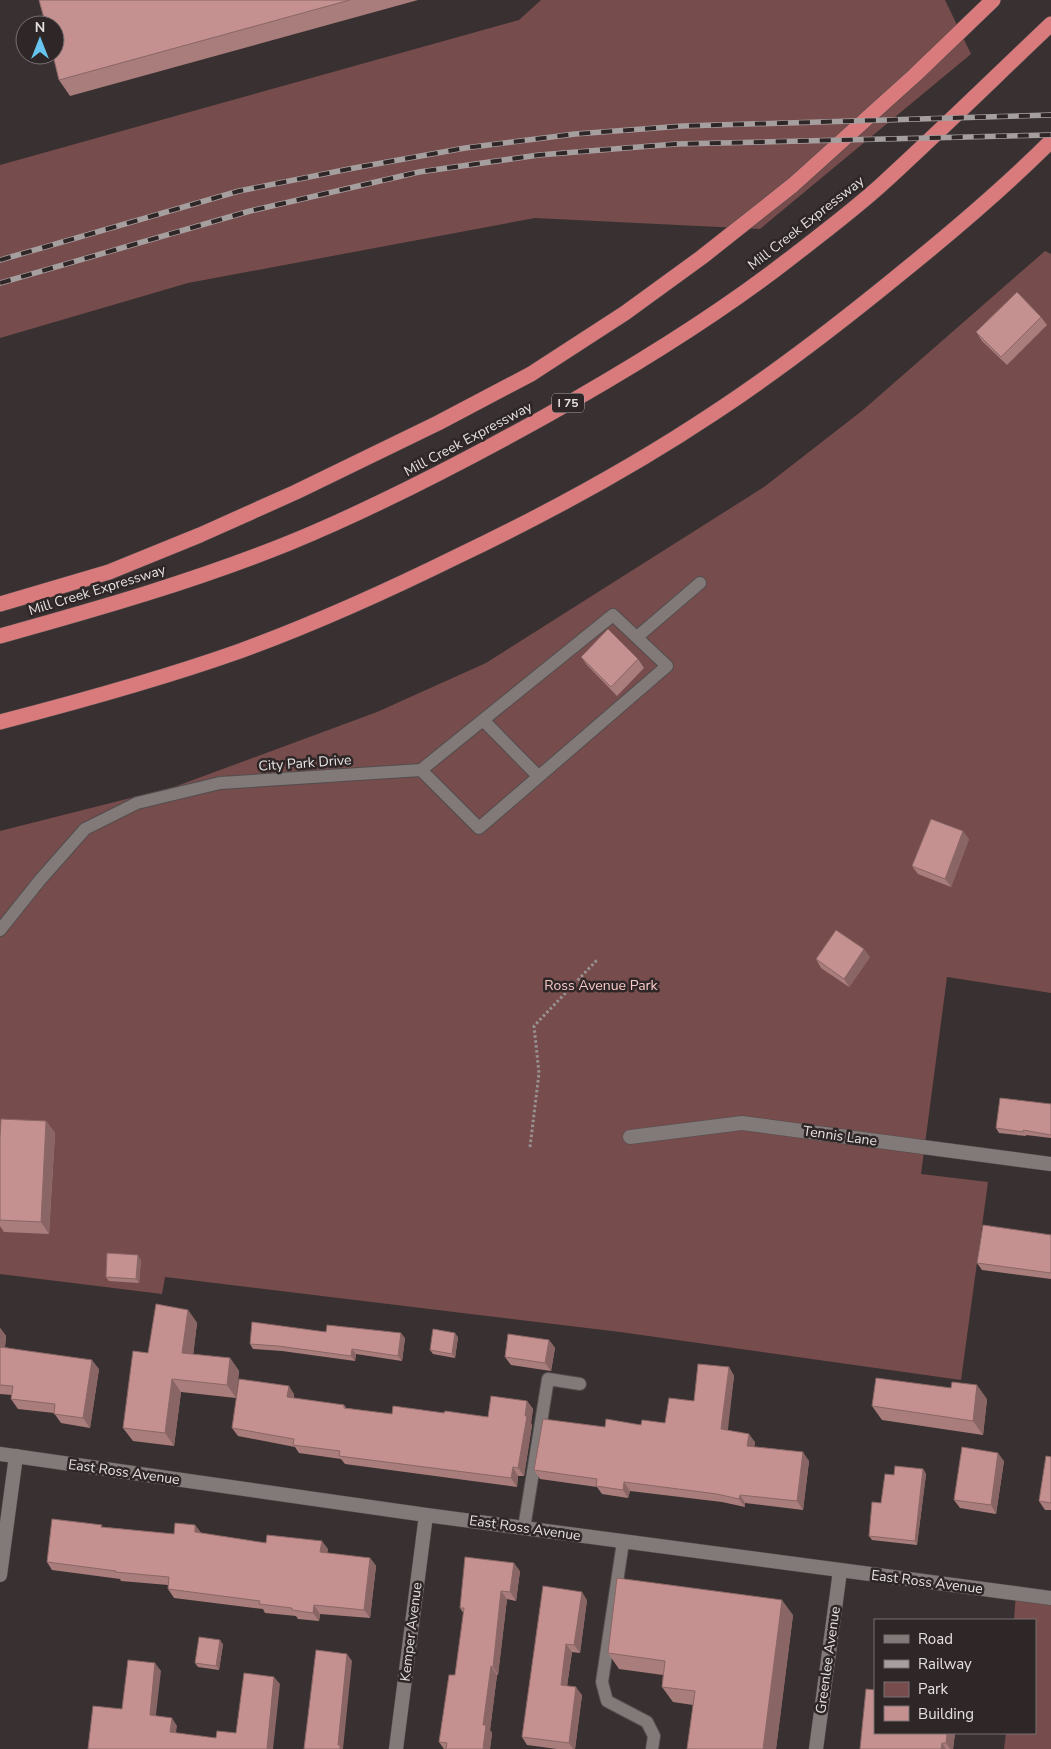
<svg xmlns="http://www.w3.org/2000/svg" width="1051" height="1749" font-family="'Nunito Sans',sans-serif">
  <rect width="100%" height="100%" fill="#393131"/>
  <!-- green -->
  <path fill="#774c4c" d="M 541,0 L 945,0 L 971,54 L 760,229 L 535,218 L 188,283 L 0,338 L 0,165 L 519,20 Z
    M 1045,251 L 1051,254 L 1051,993 L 947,977 L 921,1174 L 988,1182 L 961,1380 L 620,1332 L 165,1277 L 162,1294 L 0,1274 L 0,831 L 174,787 L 377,712 L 486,663 L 764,487 L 863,410 Z
    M 1016,1593 L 1051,1598 L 1051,1749 L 1004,1749 L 1006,1733 L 1035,1733 L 1035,1620 L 1014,1620 Z"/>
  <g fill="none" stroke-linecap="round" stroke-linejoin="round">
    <defs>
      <path id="service" d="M 637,637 L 700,583
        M 483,720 L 538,776
        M 0,930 L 40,880 L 85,829 L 137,803 L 220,783 L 421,770 L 613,615 L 667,666 L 479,828 L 421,770
        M 524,1528 L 548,1379 L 580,1384
        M 623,1542 L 602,1682 L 607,1701 L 647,1722 L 654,1736 L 652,1749"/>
      <path id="minor" d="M 630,1137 L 742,1123 L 1051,1164
        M 0,1575 L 16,1456
        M 396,1749 L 426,1515
        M 816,1749 L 840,1571"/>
      <path id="tertiary" d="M 0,1454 L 426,1515 L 1051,1598"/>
      <path id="motorway" d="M 0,604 L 109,572 L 200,535 L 296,492 L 438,423 L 531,374 L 625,313 L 702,257 L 793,185 L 915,75 L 993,0
        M 0,636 C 97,609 195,581 289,543 C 377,507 461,463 544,417 C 628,370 712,319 788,260 C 819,236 851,212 880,186 C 938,133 994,78 1051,24
        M 0,722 C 81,701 161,679 240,651 C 314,624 387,591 458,556 C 546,514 633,467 714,413 C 778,371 840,323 900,274 C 952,232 1003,189 1051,141"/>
    </defs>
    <!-- service casing -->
    <use href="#service" stroke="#534d4d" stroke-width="14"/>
    <!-- minor casing -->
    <use href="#minor" stroke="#534d4d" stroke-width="15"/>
    <!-- tertiary casing -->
    <use href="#tertiary" stroke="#534d4d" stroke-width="15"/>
    <!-- motorway casing -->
    <use href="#motorway" stroke="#534d4d" stroke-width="16"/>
    <!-- path -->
    <path stroke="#989292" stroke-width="3" stroke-dasharray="2.5 2.5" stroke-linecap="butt" d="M 530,1147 L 539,1073 L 534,1026 L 597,960"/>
    <!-- service -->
    <use href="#service" stroke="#827979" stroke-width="12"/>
    <!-- minor -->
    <use href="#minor" stroke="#827979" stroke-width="14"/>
    <!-- tertiary -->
    <use href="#tertiary" stroke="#827979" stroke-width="14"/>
    <!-- motorway -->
    <use href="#motorway" stroke="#d97b7c" stroke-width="15"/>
    <defs>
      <path id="rail" d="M 0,260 L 239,191 L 354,168 L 465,148 L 575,134 L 683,126 L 1051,115
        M 0,283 L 250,211 L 419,172 L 539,155 L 676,144 L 1051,135"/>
    </defs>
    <!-- rail casing -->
    <use href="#rail" stroke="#a69f9f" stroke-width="5.5"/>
    <!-- rail -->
    <use href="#rail" stroke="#2f2727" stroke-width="4" stroke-dasharray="11" stroke-linecap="butt"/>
  </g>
  <!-- wall -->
  <path fill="#a97d7c" d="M 39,0 L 418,0 L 70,96 L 59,80 Z
    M 1041,317 L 1047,325 L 1007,365 L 982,341 L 976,332 Z
    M 581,657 L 638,659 L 644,668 L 617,696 L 587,665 Z
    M 969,839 L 951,887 L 918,874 L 912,866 Z
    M 870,957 L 849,987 L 821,968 L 816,959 Z
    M 1051,1104 L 1051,1138 L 1026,1135 L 1026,1136 L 999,1133 L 996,1128 Z
    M 46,1121 L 55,1133 L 49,1234 L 4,1232 L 0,1226 L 0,1138 Z
    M 1051,1235 L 1051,1279 L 982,1270 L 977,1263 Z
    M 141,1260 L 139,1283 L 109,1281 L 106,1277 Z
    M 188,1310 L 197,1323 L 193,1354 L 230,1358 L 239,1371 L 236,1398 L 181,1392 L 174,1446 L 133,1441 L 123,1428 L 148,1353 Z
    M 0,1328 L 6,1336 L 5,1347 L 99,1369 L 90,1428 L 61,1423 L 54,1413 L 18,1409 L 11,1399 L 12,1395 L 0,1394 Z
    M 326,1332 L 405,1338 L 402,1361 L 356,1354 L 355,1361 L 282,1351 L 253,1349 L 250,1344 Z
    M 458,1337 L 455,1358 L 433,1354 L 430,1350 Z
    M 549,1340 L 555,1348 L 551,1371 L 511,1365 L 505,1357 Z
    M 729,1367 L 734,1376 L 727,1430 L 755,1442 L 754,1447 L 809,1461 L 803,1510 L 745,1503 L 745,1507 L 722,1502 L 630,1491 L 628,1498 L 602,1494 L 597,1487 L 540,1479 L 534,1470 L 605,1427 L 665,1423 L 694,1401 Z
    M 294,1394 L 294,1398 L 344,1405 L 346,1408 L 392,1414 L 444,1413 L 488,1417 L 527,1401 L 533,1409 L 531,1423 L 532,1425 L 524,1476 L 518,1476 L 517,1487 L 345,1464 L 341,1459 L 299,1453 L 295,1447 L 238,1436 L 232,1428 Z
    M 987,1399 L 983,1435 L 882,1420 L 872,1406 Z
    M 1051,1457 L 1051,1510 L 1045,1510 L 1039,1501 Z
    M 1004,1461 L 996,1514 L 960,1508 L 954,1500 Z
    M 923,1469 L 926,1474 L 917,1545 L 872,1540 L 869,1536 L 881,1503 L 894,1475 Z
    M 195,1525 L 201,1533 L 266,1543 L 328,1549 L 327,1553 L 370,1558 L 376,1566 L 370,1618 L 320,1614 L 319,1621 L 298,1619 L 296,1616 L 265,1613 L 263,1609 L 174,1598 L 168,1589 L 168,1585 L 121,1581 L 120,1579 L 52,1570 L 47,1562 L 103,1527 L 174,1534 Z
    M 520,1571 L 516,1601 L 507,1599 L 498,1675 L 497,1675 L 490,1730 L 492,1733 L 490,1749 L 444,1749 L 439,1742 L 455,1675 L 464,1614 L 460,1608 Z
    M 587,1600 L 580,1653 L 572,1652 L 567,1686 L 582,1695 L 575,1749 L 557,1749 L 527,1745 L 522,1737 Z
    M 793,1615 L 776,1749 L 687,1749 L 693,1705 L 673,1702 L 662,1687 L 663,1675 L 619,1669 L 608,1653 Z
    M 223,1644 L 219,1670 L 198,1667 L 195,1663 Z
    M 955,1733 L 953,1749 L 860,1749 Z"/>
  <!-- shaded-wall -->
  <path fill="#896665" d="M 963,831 L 969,839 L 951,887 L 945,879 Z
    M 864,949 L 870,957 L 849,987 L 844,979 Z
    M 46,1121 L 55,1133 L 49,1234 L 41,1222 Z
    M 138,1255 L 141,1260 L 139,1283 L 136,1279 Z
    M 188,1310 L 197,1323 L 192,1366 L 182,1353 Z
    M 0,1328 L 6,1336 L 4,1356 L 0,1350 Z
    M 401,1333 L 405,1338 L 402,1361 L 398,1356 Z
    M 455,1333 L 458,1337 L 455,1358 L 452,1354 Z
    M 549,1340 L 555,1348 L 551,1371 L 545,1363 Z
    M 352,1349 L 356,1354 L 355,1361 L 351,1356 Z
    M 230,1358 L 239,1371 L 236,1398 L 227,1385 Z
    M 92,1360 L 99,1369 L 90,1428 L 83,1418 Z
    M 729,1367 L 734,1376 L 727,1438 L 721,1429 Z
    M 172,1379 L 181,1392 L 174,1446 L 165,1433 Z
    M 977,1385 L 987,1399 L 983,1435 L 973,1421 Z
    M 289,1386 L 294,1394 L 293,1405 L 287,1397 Z
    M 527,1401 L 533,1409 L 531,1423 L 532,1425 L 524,1476 L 518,1468 Z
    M 749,1434 L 755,1442 L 753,1455 L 747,1446 Z
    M 803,1452 L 809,1461 L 803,1510 L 797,1501 Z
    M 998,1453 L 1004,1461 L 996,1514 L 991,1505 Z
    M 513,1467 L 518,1476 L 517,1487 L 511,1478 Z
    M 923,1469 L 926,1474 L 917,1545 L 915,1541 Z
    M 624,1482 L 630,1491 L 628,1498 L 623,1490 Z
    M 740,1495 L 745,1503 L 745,1507 L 739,1499 Z
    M 195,1525 L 201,1533 L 195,1532 Z
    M 322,1541 L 328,1549 L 326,1561 L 320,1552 Z
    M 370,1558 L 376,1566 L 370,1618 L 364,1610 Z
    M 514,1563 L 520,1571 L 516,1601 L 510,1592 Z
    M 501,1591 L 507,1599 L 498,1675 L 493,1667 Z
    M 582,1592 L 587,1600 L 580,1653 L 574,1645 Z
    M 782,1600 L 793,1615 L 776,1749 L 763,1749 Z
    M 314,1605 L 320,1614 L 319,1621 L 313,1613 Z
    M 220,1640 L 223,1644 L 219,1670 L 216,1666 Z
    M 566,1644 L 572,1652 L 566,1693 L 561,1685 Z
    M 347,1654 L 352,1661 L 343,1749 L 340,1749 L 338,1745 Z
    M 155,1663 L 161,1671 L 155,1723 L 150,1715 Z
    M 491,1666 L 497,1675 L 490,1730 L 492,1733 L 490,1749 L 483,1749 L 483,1725 Z
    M 274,1677 L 280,1684 L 273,1749 L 267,1749 Z
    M 576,1687 L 582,1695 L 575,1749 L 573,1749 L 569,1743 Z
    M 172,1718 L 177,1726 L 175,1739 L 170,1732 Z
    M 947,1733 L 955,1733 L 953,1749 L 950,1749 L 946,1743 Z
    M 942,1743 L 946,1749 L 941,1749 Z"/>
  <!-- building -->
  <path fill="#c49190" stroke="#896665" d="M 39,0 L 350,0 L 59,80 L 53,55 L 55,55 L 55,25 L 46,25 Z
    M 1017,292 L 1041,317 L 1001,357 L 976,332 Z
    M 608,629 L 638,659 L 611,687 L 581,657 Z
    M 931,819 L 963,831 L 945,879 L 912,866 Z
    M 836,930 L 864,949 L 844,979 L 816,959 Z
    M 1000,1098 L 1051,1104 L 1051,1135 L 1023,1130 L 1023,1132 L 996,1128 Z
    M 1,1119 L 46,1121 L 41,1222 L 0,1220 L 0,1138 Z
    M 983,1225 L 1051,1235 L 1051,1273 L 977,1263 Z
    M 107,1253 L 138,1255 L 136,1279 L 106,1277 Z
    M 156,1304 L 188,1310 L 182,1353 L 230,1358 L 227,1385 L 172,1379 L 165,1433 L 123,1428 L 133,1351 L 148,1353 Z
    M 252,1322 L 326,1332 L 327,1325 L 401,1333 L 398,1356 L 352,1349 L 351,1356 L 278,1346 L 250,1344 Z
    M 433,1329 L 455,1333 L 452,1354 L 430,1350 Z
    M 508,1334 L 549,1340 L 545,1363 L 505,1357 Z
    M 0,1347 L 92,1360 L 83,1418 L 54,1414 L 55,1404 L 11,1399 L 13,1386 L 0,1385 Z
    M 698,1364 L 729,1367 L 721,1429 L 749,1434 L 747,1446 L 803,1452 L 797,1501 L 740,1495 L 739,1499 L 717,1494 L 624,1482 L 623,1490 L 596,1486 L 597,1479 L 534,1470 L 543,1419 L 605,1427 L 606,1419 L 641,1425 L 642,1420 L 665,1423 L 669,1398 L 694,1401 Z
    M 876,1378 L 951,1388 L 952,1382 L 977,1385 L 973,1421 L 872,1406 Z
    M 239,1379 L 289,1386 L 287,1397 L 344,1405 L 344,1408 L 392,1414 L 393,1406 L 444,1413 L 445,1411 L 488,1417 L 491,1396 L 527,1401 L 525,1416 L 527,1416 L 518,1468 L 513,1467 L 511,1478 L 339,1456 L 340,1451 L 293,1445 L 294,1439 L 232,1428 Z
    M 962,1447 L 998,1453 L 991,1505 L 954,1500 Z
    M 1046,1456 L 1051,1457 L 1051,1503 L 1039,1501 Z
    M 895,1466 L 923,1469 L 915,1541 L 869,1536 L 872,1502 L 881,1503 L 885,1474 L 894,1475 Z
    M 52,1519 L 102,1525 L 101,1527 L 174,1534 L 175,1523 L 195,1525 L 195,1532 L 266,1543 L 267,1535 L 322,1541 L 320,1552 L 370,1558 L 364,1610 L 314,1605 L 313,1613 L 292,1610 L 292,1608 L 259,1604 L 260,1601 L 168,1589 L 169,1577 L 115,1572 L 116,1571 L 47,1562 Z
    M 465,1557 L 514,1563 L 510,1592 L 501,1591 L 493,1667 L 491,1666 L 483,1725 L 486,1725 L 483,1749 L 446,1749 L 447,1743 L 439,1742 L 449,1675 L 455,1675 L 464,1608 L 460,1608 Z
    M 617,1578 L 782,1600 L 763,1749 L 687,1749 L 695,1691 L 662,1687 L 665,1661 L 608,1653 Z
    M 543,1586 L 582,1592 L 574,1645 L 566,1644 L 561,1685 L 576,1687 L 569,1743 L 522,1737 Z
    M 199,1637 L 220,1640 L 216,1666 L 195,1663 Z
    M 316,1650 L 347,1654 L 338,1745 L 340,1745 L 340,1749 L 304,1749 Z
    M 128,1660 L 155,1663 L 150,1715 L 172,1718 L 170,1732 L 216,1738 L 217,1731 L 236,1733 L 244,1673 L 274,1677 L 267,1749 L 88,1749 L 93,1706 L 122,1709 Z
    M 866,1689 L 875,1690 L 875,1733 L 947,1733 L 946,1743 L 942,1743 L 941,1749 L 860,1749 Z"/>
  <g text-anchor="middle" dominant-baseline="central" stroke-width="5" stroke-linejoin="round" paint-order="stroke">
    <!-- shield labels -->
    <rect fill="#2f2727" stroke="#afa9a9" stroke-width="1" x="552" y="393.5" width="32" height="19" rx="4"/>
    <g font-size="12" font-weight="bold" fill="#e6e1e1">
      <text x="568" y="403">I 75</text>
    </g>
    <!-- street labels -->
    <g font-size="14" fill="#e6e1e1" stroke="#2f2727">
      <text transform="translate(806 223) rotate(-38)">Mill Creek Expressway</text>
      <text transform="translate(468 439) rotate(-28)">Mill Creek Expressway</text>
      <text transform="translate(97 590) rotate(-17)">Mill Creek Expressway</text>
      <text transform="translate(305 763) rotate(-4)">City Park Drive</text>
      <text transform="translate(840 1136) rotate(8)">Tennis Lane</text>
      <text transform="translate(124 1472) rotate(8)">East Ross Avenue</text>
      <text transform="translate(525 1528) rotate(8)">East Ross Avenue</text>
      <text transform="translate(927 1582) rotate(7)">East Ross Avenue</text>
      <text transform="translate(411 1632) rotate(-83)">Kemper Avenue</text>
      <text transform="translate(828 1660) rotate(-82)">Greenlee Avenue</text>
    </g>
    <!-- park labels -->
    <g font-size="14" fill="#f8c7c6" stroke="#2f2727">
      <text x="601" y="985">Ross Avenue Park</text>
    </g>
  </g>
  <!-- legend -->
  <rect x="874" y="1619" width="162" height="115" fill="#2f2727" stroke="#787171"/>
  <rect x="884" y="1635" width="25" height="8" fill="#827979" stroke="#787171"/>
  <text x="918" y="1644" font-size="15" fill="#e6e1e1">Road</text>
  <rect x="884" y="1660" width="25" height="8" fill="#a69f9f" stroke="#787171"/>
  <text x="918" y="1669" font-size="15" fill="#e6e1e1">Railway</text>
  <rect x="884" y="1682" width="25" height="15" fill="#774c4c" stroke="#787171"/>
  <text x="918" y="1694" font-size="15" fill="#e6e1e1">Park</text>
  <rect x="884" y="1706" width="25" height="15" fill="#c49190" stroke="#787171"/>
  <text x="918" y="1719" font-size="15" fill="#e6e1e1">Building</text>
  <!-- north arrow -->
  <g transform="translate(40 40)"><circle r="24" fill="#2f2727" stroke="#787171"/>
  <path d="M0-4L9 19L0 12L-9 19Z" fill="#66c4ef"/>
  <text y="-8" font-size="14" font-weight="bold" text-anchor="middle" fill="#e6e1e1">N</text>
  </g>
</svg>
